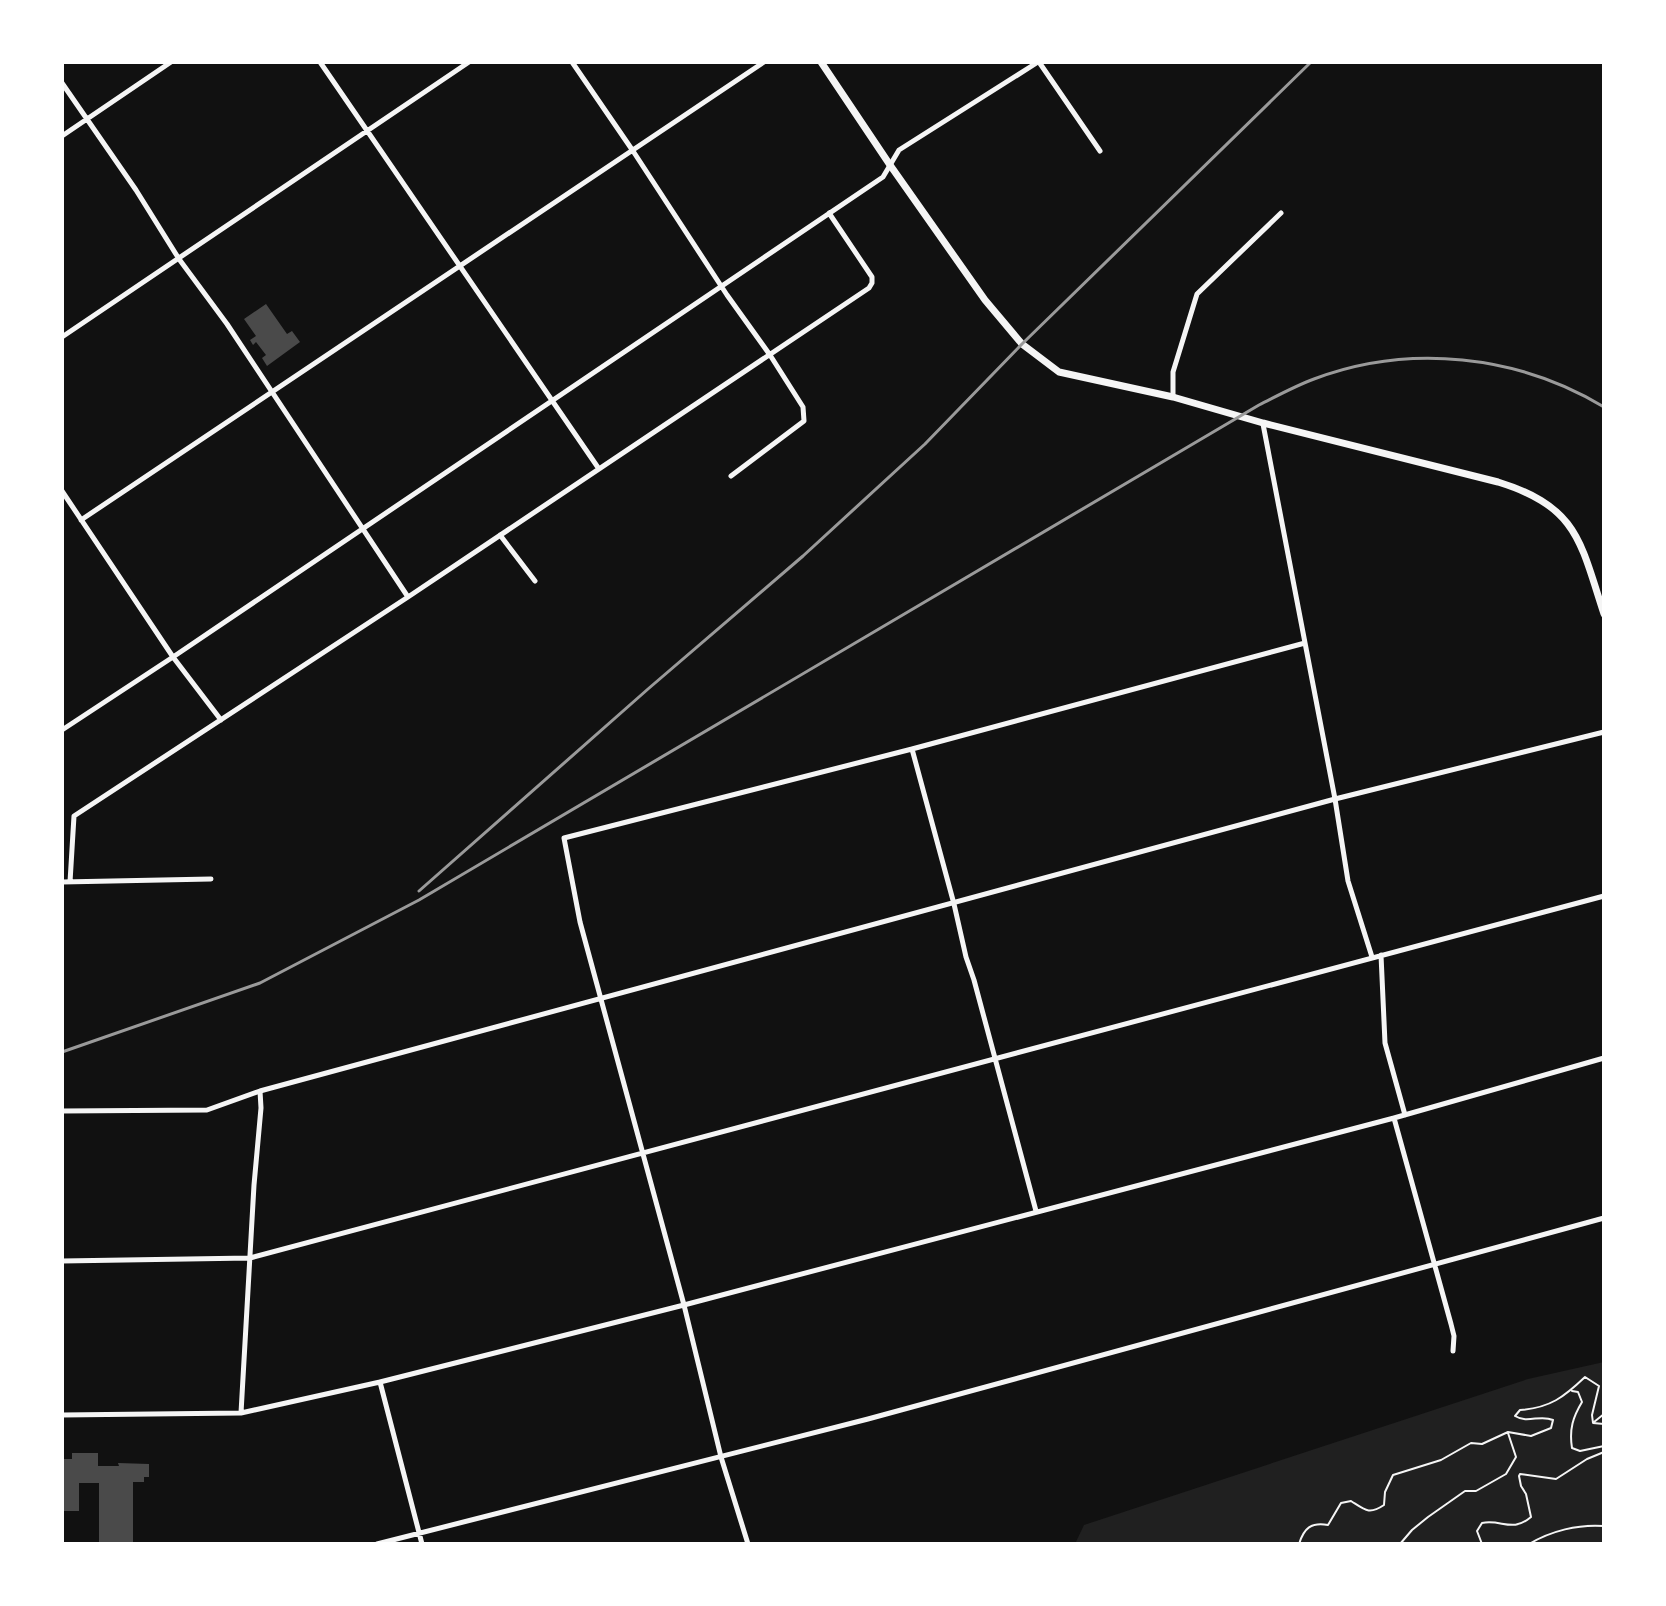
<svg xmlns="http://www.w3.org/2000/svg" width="1666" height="1606" font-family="'Varela Round',sans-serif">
  <rect width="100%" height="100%" fill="#111"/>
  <!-- green -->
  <path fill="#202020" d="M 1604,1362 L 1604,1544 L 1075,1544 L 1084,1525 L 1528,1379 Z"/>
  <!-- building -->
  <path fill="#4a4a4a" d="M 266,304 L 287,334 L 292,331 L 300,342 L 267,366 L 262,358 L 266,355 L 256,342 L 253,345 L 250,340 L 256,336 L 244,319 Z
    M 72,1453 L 98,1453 L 98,1466 L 119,1466 L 118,1463 L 149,1464 L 149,1477 L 144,1477 L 144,1482 L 133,1482 L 133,1544 L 99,1544 L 99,1483 L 79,1483 L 79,1511 L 62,1511 L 62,1459 L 72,1459 Z"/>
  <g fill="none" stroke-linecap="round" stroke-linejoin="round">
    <!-- path -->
    <path stroke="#f5f5f5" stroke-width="2" d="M 1572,1391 L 1578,1392 L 1582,1402 C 1573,1417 1569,1429 1572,1448 L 1580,1451 L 1604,1446
      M 1594,1422 L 1604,1414
      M 1299,1544 C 1304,1528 1311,1522 1328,1525 L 1341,1503 L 1351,1501 C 1365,1510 1369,1515 1384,1505 L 1385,1492 L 1393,1475 L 1441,1460 L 1471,1443 L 1482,1444 L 1508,1432 L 1531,1436 L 1551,1428 L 1553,1420 C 1540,1414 1528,1424 1515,1416 L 1520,1410 C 1550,1408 1564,1397 1585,1377 L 1599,1386 L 1592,1415 L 1593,1423 L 1604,1424
      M 1400,1544 L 1412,1530 L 1428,1517 L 1465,1491 L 1476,1491 L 1506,1474 L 1516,1457 L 1508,1433
      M 1482,1544 L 1477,1531 L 1482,1523 C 1502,1519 1512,1533 1531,1517 L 1526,1494 L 1521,1486 L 1519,1476 L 1520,1474 L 1556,1479 L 1587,1459 L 1604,1452
      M 1529,1544 C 1551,1531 1578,1524 1604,1526"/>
    <!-- minor -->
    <path stroke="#f5f5f5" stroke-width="5" d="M 320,62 L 599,469
      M 572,62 L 633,151 L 727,295 L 770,355 L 803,407 L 804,421 L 731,476
      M 1039,62 L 1100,151
      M 62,83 L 136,190 L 179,259 L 227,324 L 408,597
      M 62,136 L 171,62
      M 62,337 L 469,62
      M 1173,397 L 1173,372 L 1197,294 L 1281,213
      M 1263,424 L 1335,799 L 1348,881 L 1372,957
      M 62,491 L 173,657 L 221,720
      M 81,520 L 764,62
      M 500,535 L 535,581
      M 62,730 L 173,657 L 883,177 L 899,150 L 1038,62
      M 912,749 L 954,904 L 966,957 L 974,980 L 1036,1211
      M 62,882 L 211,879
      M 70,882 L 74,816 L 408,597 L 869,288 L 872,283 L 872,277 L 829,213
      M 1381,955 L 1385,1043 L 1405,1115
      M 62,1111 L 207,1110 L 260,1091 L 1335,799 L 1604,732
      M 1394,1118 L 1451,1324 L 1454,1336 L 1453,1351
      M 62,1261 L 250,1258 L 1604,896
      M 380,1382 L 422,1544
      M 241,1413 L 254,1185 L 261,1108 L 260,1091
      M 62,1415 L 241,1413 L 380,1382 L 684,1305 L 1394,1118 L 1604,1058
      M 377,1544 L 868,1419 L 1604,1218
      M 748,1544 L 721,1457 L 684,1305 L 580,922 L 564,838 L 912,749 L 1305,643"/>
    <!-- secondary -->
    <path stroke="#f5f5f5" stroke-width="7" d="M 821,62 L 890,165 L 985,300 L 1022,344 L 1059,372 L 1173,397 L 1263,423 L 1498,482 C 1578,507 1580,541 1604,614"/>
    <!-- rail -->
    <path stroke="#9a9a9a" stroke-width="3" d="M 419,891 L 648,689 L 803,556 L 925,444 L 1022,344 L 1311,62
      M 62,1052 L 260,983 L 419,900 L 1259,405 C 1277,396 1295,386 1314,379 C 1409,343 1518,355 1604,407"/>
  </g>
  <!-- border -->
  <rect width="1666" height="1606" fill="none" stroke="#ffffff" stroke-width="128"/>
</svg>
